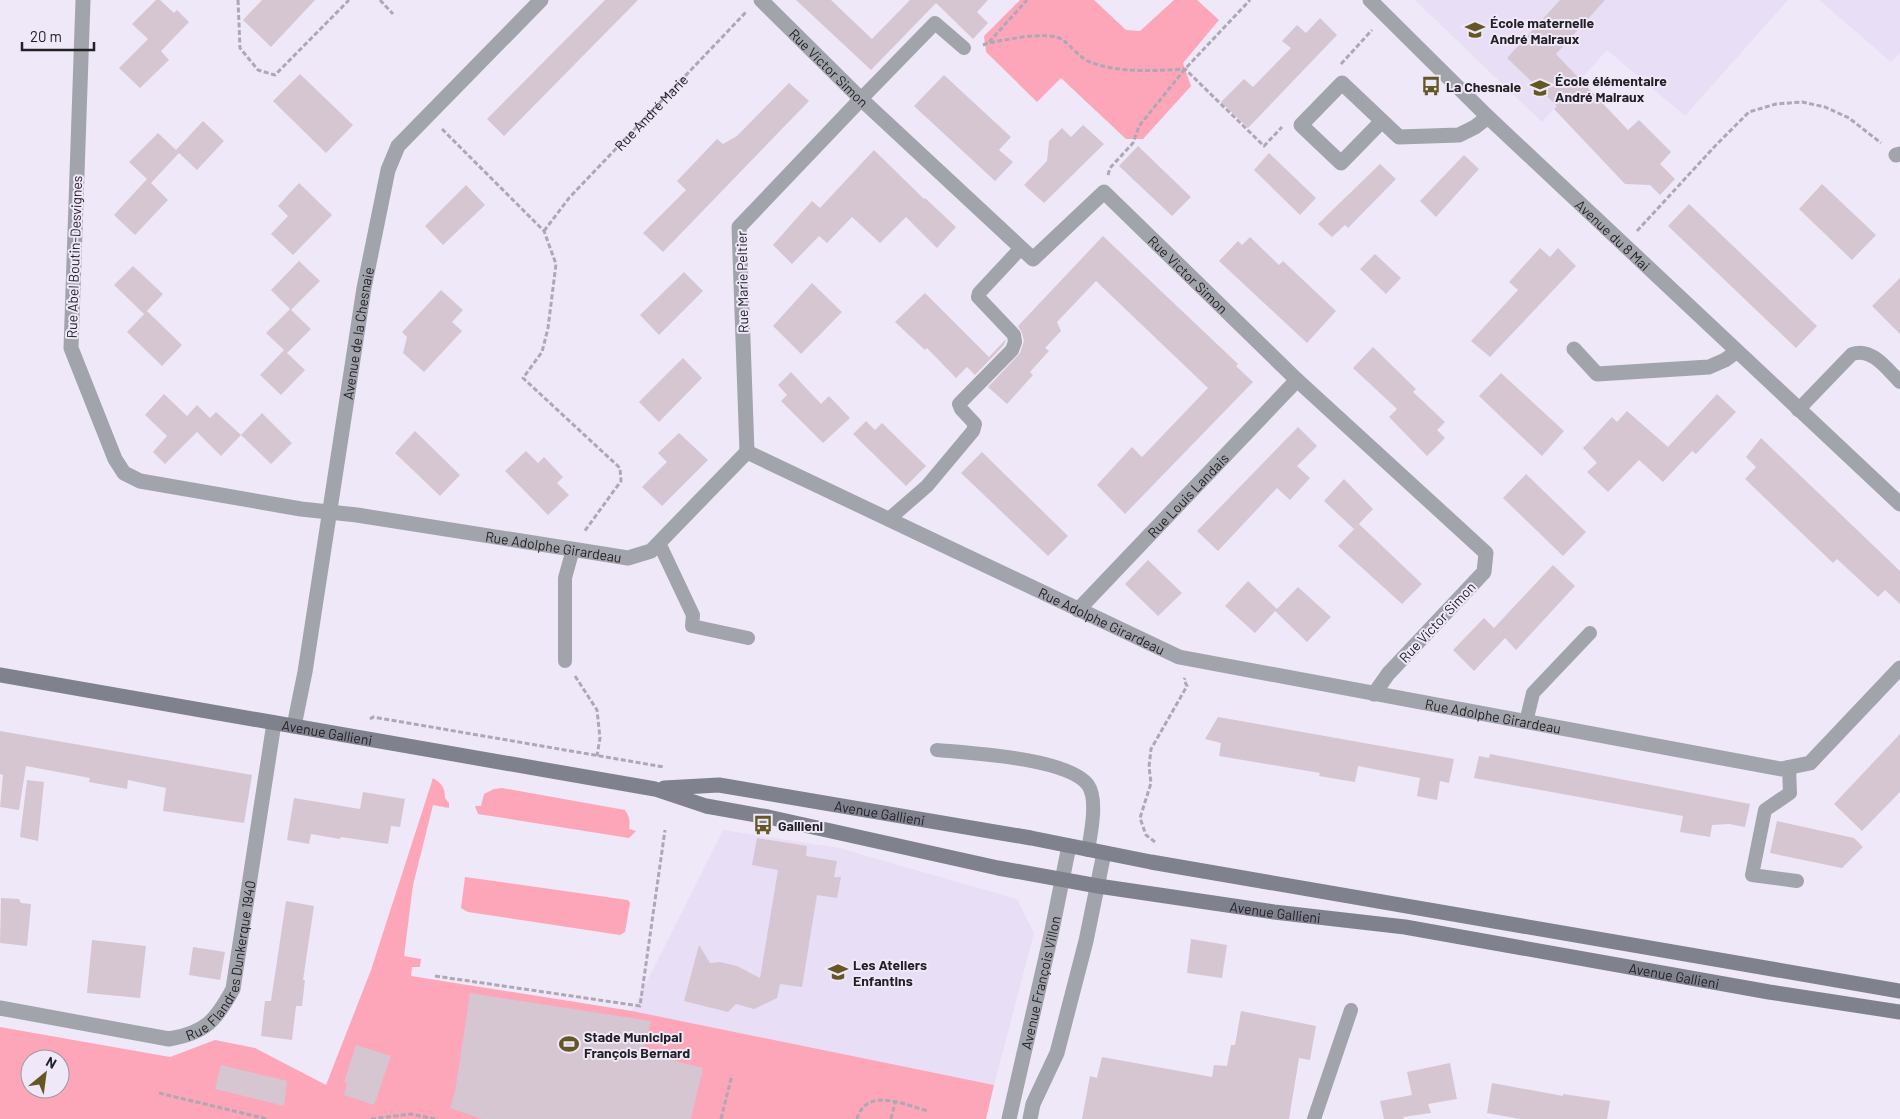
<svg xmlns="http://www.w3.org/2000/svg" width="1900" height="1119" font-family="Barlow,sans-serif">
  <rect width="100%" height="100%" fill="#efe8f8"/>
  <!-- built -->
  <path fill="#e8def6" d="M 1415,0 L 1788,0 L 1685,116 L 1607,50 L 1542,122 Z
    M 1819,0 L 1900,0 L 1900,53 L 1891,62 Z
    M 723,830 L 839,848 L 1017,899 L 1034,933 L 994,1085 L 632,1011 Z"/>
  <!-- green -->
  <path fill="#fda6b9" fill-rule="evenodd" d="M 1020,0 L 1094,0 L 1126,30 L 1140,31 L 1174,0 L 1197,0 L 1219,20 L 1183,63 L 1191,86 L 1143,139 L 1126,139 L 1061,78 L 1037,102 L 986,52 L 984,36 Z
    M 433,778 C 442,784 445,787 445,798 L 449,803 L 449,808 L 433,805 L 413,885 L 404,956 L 421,959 L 420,967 L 412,967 L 411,976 L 632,1011 L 994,1085 L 986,1119 L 0,1119 L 0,1027 L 170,1057 L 215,1040 L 255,1048 L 326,1085 L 371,970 ZM 30,1059 L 60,1059 L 60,1089 L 30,1089 Z
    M 502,788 L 625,810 C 630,817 630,821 629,829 L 636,831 L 629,838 L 478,814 L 475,806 L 481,806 L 484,794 L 494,789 Z
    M 465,877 L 628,900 L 630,903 L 625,932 L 620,935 L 468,912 L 461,908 Z"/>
  <!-- building -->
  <path fill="#d6c6d1" d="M 156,0 L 160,0 L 174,13 L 177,10 L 189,22 L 161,51 L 169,60 L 140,88 L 119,68 L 148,39 L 132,24 Z
    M 262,0 L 315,0 L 271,47 L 243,20 Z
    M 605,0 L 638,0 L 504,136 L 487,119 Z
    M 796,0 L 831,0 L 872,39 L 910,0 L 988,0 L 977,12 L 988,23 L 973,39 L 936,3 L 871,70 Z
    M 1560,0 L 1605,0 L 1556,54 L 1628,130 L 1639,120 L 1671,152 L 1660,164 L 1675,179 L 1660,195 L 1650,185 L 1625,184 L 1554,109 L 1557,106 L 1507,58 Z
    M 1320,18 L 1337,35 L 1248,128 L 1221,102 L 1244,79 L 1253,87 L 1291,48 L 1282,41 L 1297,25 L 1306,33 Z
    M 300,74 L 353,125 L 326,153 L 273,101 Z
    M 944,75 L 1011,137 L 999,150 L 1013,162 L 995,181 L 914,106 Z
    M 789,83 L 809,101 L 663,252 L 643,233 L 686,190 L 677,181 L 717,139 L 723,144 L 737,136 Z
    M 203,121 L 224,141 L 197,170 L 179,153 L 151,183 L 168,200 L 135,235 L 114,215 L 147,179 L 129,162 L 158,133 L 176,150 Z
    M 1083,125 L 1104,144 L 1044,203 L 1024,185 L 1047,161 L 1049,141 L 1062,128 L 1071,137 Z
    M 1138,146 L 1191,197 L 1172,216 L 1119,166 Z
    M 874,150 L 924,199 L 925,198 L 956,227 L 937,248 L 906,217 L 880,243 L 852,217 L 827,243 L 819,236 L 792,264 L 773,245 L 812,201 L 820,208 Z
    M 1269,153 L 1316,198 L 1300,215 L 1254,170 Z
    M 1464,155 L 1479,169 L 1436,217 L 1420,201 Z
    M 1380,164 L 1396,179 L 1348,228 L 1345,225 L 1332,237 L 1318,224 Z
    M 299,183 L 332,215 L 293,255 L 271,234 L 288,216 L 278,206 Z
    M 1822,184 L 1876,235 L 1852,260 L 1799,209 Z
    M 466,185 L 485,205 L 443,245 L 425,226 Z
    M 1689,204 L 1817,326 L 1796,348 L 1668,226 Z
    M 1103,236 L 1238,364 L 1236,366 L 1253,382 L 1125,514 L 1097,485 L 1132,447 L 1142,457 L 1208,388 L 1096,281 L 1057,322 L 1061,331 L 1045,348 L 1049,351 L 1030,372 L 1033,375 L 1007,404 L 988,387 L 1020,353 L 1024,341 L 1022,333 L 1018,326 Z
    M 1250,237 L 1279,265 L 1283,261 L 1336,311 L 1307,343 L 1219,261 L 1238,241 L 1242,245 Z
    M 1540,248 L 1550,257 L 1558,248 L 1576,266 L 1490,357 L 1471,341 L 1518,290 L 1509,282 Z
    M 1375,254 L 1401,278 L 1386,294 L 1360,269 Z
    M 299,261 L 320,281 L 291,310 L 311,329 L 287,353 L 305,370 L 281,395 L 260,375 L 284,350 L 266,333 L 290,309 L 271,290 Z
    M 133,266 L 163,294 L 144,314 L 114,285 Z
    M 684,272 L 703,291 L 659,335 L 640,315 Z
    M 1900,278 L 1900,334 L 1872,306 Z
    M 812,283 L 842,312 L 801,354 L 773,326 Z
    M 441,290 L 463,310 L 452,322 L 462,331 L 424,372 L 403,353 L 407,337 L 402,332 Z
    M 925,293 L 989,357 L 1006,339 L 1004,345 L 975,375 L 967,367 L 956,378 L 927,348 L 925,350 L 895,322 Z
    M 147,311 L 182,345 L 162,366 L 127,332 Z
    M 1373,347 L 1416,389 L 1413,392 L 1445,422 L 1437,430 L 1445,438 L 1427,456 L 1389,417 L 1397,409 L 1353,368 Z
    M 683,358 L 702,378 L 659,422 L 639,402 Z
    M 791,372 L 821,404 L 829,396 L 850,418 L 823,443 L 781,401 L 787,395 L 778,385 Z
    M 1501,373 L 1564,431 L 1542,456 L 1479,396 Z
    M 164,394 L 187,416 L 197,405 L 210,418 L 216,412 L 241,435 L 221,456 L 197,432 L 165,464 L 153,452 L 167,436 L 145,415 Z
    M 1717,394 L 1736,412 L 1696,454 L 1692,451 L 1663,482 L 1639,460 L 1608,492 L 1587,472 L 1597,463 L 1583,448 L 1612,417 L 1617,422 L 1627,411 L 1668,447 Z
    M 262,413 L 292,443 L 271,464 L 241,435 Z
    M 866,421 L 875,430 L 882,423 L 926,466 L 906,486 L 853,434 Z
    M 1298,427 L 1317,446 L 1297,466 L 1310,478 L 1290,500 L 1277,488 L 1218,551 L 1197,531 Z
    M 415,431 L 460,475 L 440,496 L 395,453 Z
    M 679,433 L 708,460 L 662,506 L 642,487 L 667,462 L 658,453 Z
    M 1761,438 L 1900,571 L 1900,604 L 1885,590 L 1878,597 L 1837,559 L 1833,563 L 1745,479 L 1756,467 L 1746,457 Z
    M 526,451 L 538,463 L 544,457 L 563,477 L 557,483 L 569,495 L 548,515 L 505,471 Z
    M 982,452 L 1068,536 L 1048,556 L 961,473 Z
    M 1526,474 L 1586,532 L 1563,556 L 1503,498 Z
    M 1344,479 L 1373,509 L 1354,529 L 1324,501 Z
    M 1359,524 L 1422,584 L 1402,604 L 1338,546 Z
    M 1148,560 L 1182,593 L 1158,616 L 1125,584 Z
    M 1553,565 L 1575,586 L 1516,650 L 1505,638 L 1474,671 L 1453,650 L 1484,618 L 1499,633 L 1494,628 Z
    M 1248,581 L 1277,609 L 1255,633 L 1225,606 Z
    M 1298,587 L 1331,617 L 1307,642 L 1275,611 Z
    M 1218,717 L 1454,759 L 1449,783 L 1440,781 L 1437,800 L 1417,796 L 1420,778 L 1358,766 L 1355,782 L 1319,776 L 1320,773 L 1219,756 L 1221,743 L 1205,739 Z
    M 0,731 L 252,775 L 244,823 L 163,811 L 166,788 L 128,780 L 127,789 L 89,782 L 90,778 L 26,766 L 19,810 L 0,807 L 3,775 L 0,774 Z
    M 1900,734 L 1900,792 L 1862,831 L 1834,804 Z
    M 1490,754 L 1750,804 L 1745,827 L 1729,824 L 1712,825 L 1710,837 L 1680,832 L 1683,816 L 1474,778 L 1479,756 L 1489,758 Z
    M 27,780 L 44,782 L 38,841 L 20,837 Z
    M 363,792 L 405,799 L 400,827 L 391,826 L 388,844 L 341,837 L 340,839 L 311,834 L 309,844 L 287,840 L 294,798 L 360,809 Z
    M 1777,821 L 1854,838 L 1863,847 L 1842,868 L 1770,853 Z
    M 757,838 L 807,846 L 806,856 L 837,861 L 834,877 L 841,877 L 837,898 L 817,895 L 802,987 L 780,984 L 777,998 L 754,1009 L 736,1004 L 728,1012 L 684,1001 L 699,945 L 710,963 L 720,962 L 737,966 L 760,978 L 778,870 L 752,865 Z
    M 1,898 L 19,899 L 21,903 L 31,904 L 27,946 L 0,943 Z
    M 286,901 L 314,906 L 303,980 L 305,980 L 302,1006 L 296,1006 L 292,1040 L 261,1036 L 265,1001 L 271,1001 Z
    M 1191,939 L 1227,945 L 1222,978 L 1187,973 Z
    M 92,940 L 146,946 L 140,998 L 87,993 Z
    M 193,947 L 225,952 L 220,980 L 189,975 Z
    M 470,993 L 651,1021 L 643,1053 L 703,1068 L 691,1119 L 482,1119 L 450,1108 L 455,1092 Z
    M 1241,1011 L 1316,1026 L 1310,1060 L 1299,1058 L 1289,1119 L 1082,1119 L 1090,1076 L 1097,1078 L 1102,1057 L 1212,1077 L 1214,1065 L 1227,1066 L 1231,1045 L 1235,1045 Z
    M 356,1045 L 391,1056 L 374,1105 L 344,1095 L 347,1083 L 344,1082 Z
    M 1450,1063 L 1457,1099 L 1428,1104 L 1431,1113 L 1403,1117 L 1404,1119 L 1384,1119 L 1380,1101 L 1412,1095 L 1407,1072 Z
    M 221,1065 L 287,1081 L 284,1106 L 215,1089 Z
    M 1492,1083 L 1563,1096 L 1563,1094 L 1610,1101 L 1607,1119 L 1520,1119 L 1487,1113 Z"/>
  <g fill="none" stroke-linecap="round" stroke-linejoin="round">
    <!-- path -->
    <g stroke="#aea8b5" stroke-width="3" stroke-dasharray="5 2.5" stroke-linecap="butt">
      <path d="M 238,0 L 240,48 L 258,70 L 275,75 L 349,0"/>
      <path d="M 380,0 L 393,14"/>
      <path d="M 989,42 L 1027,0"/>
      <path d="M 983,45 L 988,43 C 1005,40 1049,30 1063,40 C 1072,47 1080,58 1090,62 C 1117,73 1156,71 1185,69 L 1264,146 L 1282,127"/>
      <path d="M 1341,64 L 1372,30"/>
      <path d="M 442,129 L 544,231 L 556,264 L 548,328 L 542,352 L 523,378 L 620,468 L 621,481 L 584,532"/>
      <path d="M 1108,175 L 1110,168 L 1133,143 L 1139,126 L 1185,69 L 1250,0"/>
      <path id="s1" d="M 544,231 L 569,198 L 747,11"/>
      <path d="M 1637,231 L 1716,145 L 1749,112 L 1776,104 L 1802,102 L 1825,107 L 1849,118 L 1881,143"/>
      <path d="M 575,676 L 597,710 L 600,738 L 597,756"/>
      <path d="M 370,719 L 373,717 L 664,767"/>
      <path d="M 1155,842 L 1146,835 L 1140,818 L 1151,783 L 1149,767 L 1151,749 L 1187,686 L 1184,680 L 1185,678"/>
      <path d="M 435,976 L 640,1006 L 665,830"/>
      <path d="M 159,1093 L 267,1119"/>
      <path d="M 371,1119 L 411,1114 L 435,1119"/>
      <path d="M 721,1119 L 732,1075"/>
      <path d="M 857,1119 C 866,1086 905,1105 928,1111"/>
      <path d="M 891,1119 L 895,1103"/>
    </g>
    <!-- lane -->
    <path stroke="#a2a4ab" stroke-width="14" d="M 861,99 L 935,23 L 964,48
      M 1798,410 L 1852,354 C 1872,347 1887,369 1900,382
      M 889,519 L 927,486 L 973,431 L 975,424 L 961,409 L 959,404 L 1012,350 L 1015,342 L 1014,335 L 978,297 L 979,293 L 1021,248
      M 659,543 L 693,615 L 692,626 L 748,638
      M 565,661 L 565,578 L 573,549
      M 1526,722 L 1533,693 L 1590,633
      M 937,750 C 970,753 1068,758 1088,785 C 1098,799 1091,833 1088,850
      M 1789,767 L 1790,793 L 1765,810 L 1752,875 L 1797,881
      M 1314,1119 L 1351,1010"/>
    <!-- street -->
    <g stroke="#a2a4ab" stroke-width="15">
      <path id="s2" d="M 83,0 L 71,348 L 115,459 L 124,473 L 140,481 L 301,509 L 357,515 L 628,558 L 651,551 L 747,452 L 1179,657 L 1781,769 L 1810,763 L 1900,668"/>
      <path id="s3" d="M 761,0 L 861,99 L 1033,259 L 1104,192 L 1297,380 L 1486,553 L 1484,572 L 1388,674 L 1374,694"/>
      <path id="s4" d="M 1370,0 L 1488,117 L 1900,504"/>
      <path d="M 1382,121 L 1341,163 L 1301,125 L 1342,83 L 1399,137 L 1459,135 L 1475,127 L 1488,117"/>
      <path d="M 1896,155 L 1900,154"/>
      <path d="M 1574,349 L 1597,374 L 1709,367 L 1725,360 L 1736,352"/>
      <path d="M 747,452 L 739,227 L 861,99"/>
      <path id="s5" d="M 1078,610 L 1297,380"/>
      <path id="s6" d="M 294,726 L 305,672 L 364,288 L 388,170 L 398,146 L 541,0"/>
      <path id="s7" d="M 0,1008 L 169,1039 C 206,1033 216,1020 233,989 L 274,723"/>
      <path id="s8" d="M 1009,1119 L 1051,935 L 1069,846"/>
      <path d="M 1030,1119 L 1033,1104 L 1057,1053 L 1086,941 L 1104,853"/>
    </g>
    <!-- secondary -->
    <g stroke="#7f828c" stroke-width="15">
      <path id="s9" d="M 0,675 L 655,789 L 706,806 L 768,817 L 998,868 L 1098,886 L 1274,912 L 1405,927 L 1769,992 L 1900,1012"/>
      <path id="s10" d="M 664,788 L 719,785 L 1031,838 L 1151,862 L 1900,991"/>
    </g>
  </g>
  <!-- icons -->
  <defs>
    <symbol id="school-bare" viewBox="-9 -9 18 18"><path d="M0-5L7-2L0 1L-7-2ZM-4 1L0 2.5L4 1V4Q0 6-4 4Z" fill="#645724" stroke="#efe8f8" stroke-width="2.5" paint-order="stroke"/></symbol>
    <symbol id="bus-bare" viewBox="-9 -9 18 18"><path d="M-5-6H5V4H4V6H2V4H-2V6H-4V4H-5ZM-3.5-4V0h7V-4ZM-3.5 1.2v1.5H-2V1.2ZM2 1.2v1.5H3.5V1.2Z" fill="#645724" stroke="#efe8f8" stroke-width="2.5" paint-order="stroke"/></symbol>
    <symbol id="stadium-bare" viewBox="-9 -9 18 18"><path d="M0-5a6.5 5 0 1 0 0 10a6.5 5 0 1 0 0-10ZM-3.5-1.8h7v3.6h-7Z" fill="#645724" stroke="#efe8f8" stroke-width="2.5" paint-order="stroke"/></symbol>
  </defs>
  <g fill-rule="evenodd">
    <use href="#school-bare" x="1461" y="16" width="28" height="28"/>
    <use href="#bus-bare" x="1417" y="72" width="28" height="28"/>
    <use href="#school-bare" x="1526" y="74" width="28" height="28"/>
    <use href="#bus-bare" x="749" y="811" width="28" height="28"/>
    <use href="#school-bare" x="824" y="958" width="28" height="28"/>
    <use href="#stadium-bare" x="555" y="1030" width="28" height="28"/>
  </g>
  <g text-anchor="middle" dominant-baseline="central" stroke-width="4" stroke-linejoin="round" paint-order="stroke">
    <!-- poi labels -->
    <g font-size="14" font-weight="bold" fill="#232026" stroke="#efe8f8" text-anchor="start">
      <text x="1490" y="22">École maternelle<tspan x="1490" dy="16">André Malraux</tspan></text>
      <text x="1555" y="80">École élémentaire<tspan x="1555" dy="16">André Malraux</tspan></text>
      <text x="1446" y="86">La Chesnaie</text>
      <text x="778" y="825">Gallieni</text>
      <text x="853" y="964">Les Ateliers<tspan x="853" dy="16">Enfantins</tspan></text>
      <text x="584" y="1036">Stade Municipal<tspan x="584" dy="16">François Bernard</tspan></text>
    </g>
    <!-- street labels -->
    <g font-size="14" fill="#232026" stroke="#efe8f8">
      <text stroke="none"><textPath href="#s3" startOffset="96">Rue Victor Simon</textPath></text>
      <text stroke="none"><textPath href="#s1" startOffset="160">Rue André Marie</textPath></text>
      <text stroke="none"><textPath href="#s4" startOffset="338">Avenue du 8 Mai</textPath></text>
      <text transform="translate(74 257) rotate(-88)">Rue Abel Boutin-Desvignes</text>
      <text stroke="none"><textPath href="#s3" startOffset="591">Rue Victor Simon</textPath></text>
      <text transform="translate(742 282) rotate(-91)">Rue Marie Peltier</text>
      <text stroke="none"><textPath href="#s6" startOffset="398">Avenue de la Chesnaie</textPath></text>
      <text stroke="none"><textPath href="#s5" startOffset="159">Rue Louis Landais</textPath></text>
      <text stroke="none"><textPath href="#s2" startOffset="921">Rue Adolphe Girardeau</textPath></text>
      <text stroke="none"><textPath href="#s2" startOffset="1551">Rue Adolphe Girardeau</textPath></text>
      <text transform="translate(1437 622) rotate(-47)">Rue Victor Simon</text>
      <text stroke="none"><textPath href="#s2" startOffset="1956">Rue Adolphe Girardeau</textPath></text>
      <text stroke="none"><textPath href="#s9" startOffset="332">Avenue Gallieni</textPath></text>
      <text stroke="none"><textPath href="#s10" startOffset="218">Avenue Gallieni</textPath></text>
      <text stroke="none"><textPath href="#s9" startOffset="1298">Avenue Gallieni</textPath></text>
      <text stroke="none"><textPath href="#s7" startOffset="278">Rue Flandres Dunkerque 1940</textPath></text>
      <text stroke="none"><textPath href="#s9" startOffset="1702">Avenue Gallieni</textPath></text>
      <text stroke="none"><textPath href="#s8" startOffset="140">Avenue François Villon</textPath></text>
    </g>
  </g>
  <!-- north arrow -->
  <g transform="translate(45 1074) rotate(29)"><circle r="24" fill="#efe8f8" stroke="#9d98a4"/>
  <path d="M0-4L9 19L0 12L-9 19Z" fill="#645724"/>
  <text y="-8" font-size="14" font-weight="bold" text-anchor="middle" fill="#232026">N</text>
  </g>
  <!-- scale -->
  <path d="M22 42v8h72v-8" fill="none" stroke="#232026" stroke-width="2.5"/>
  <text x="30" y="42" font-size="15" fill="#232026" stroke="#efe8f8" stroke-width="4" paint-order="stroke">20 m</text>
</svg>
